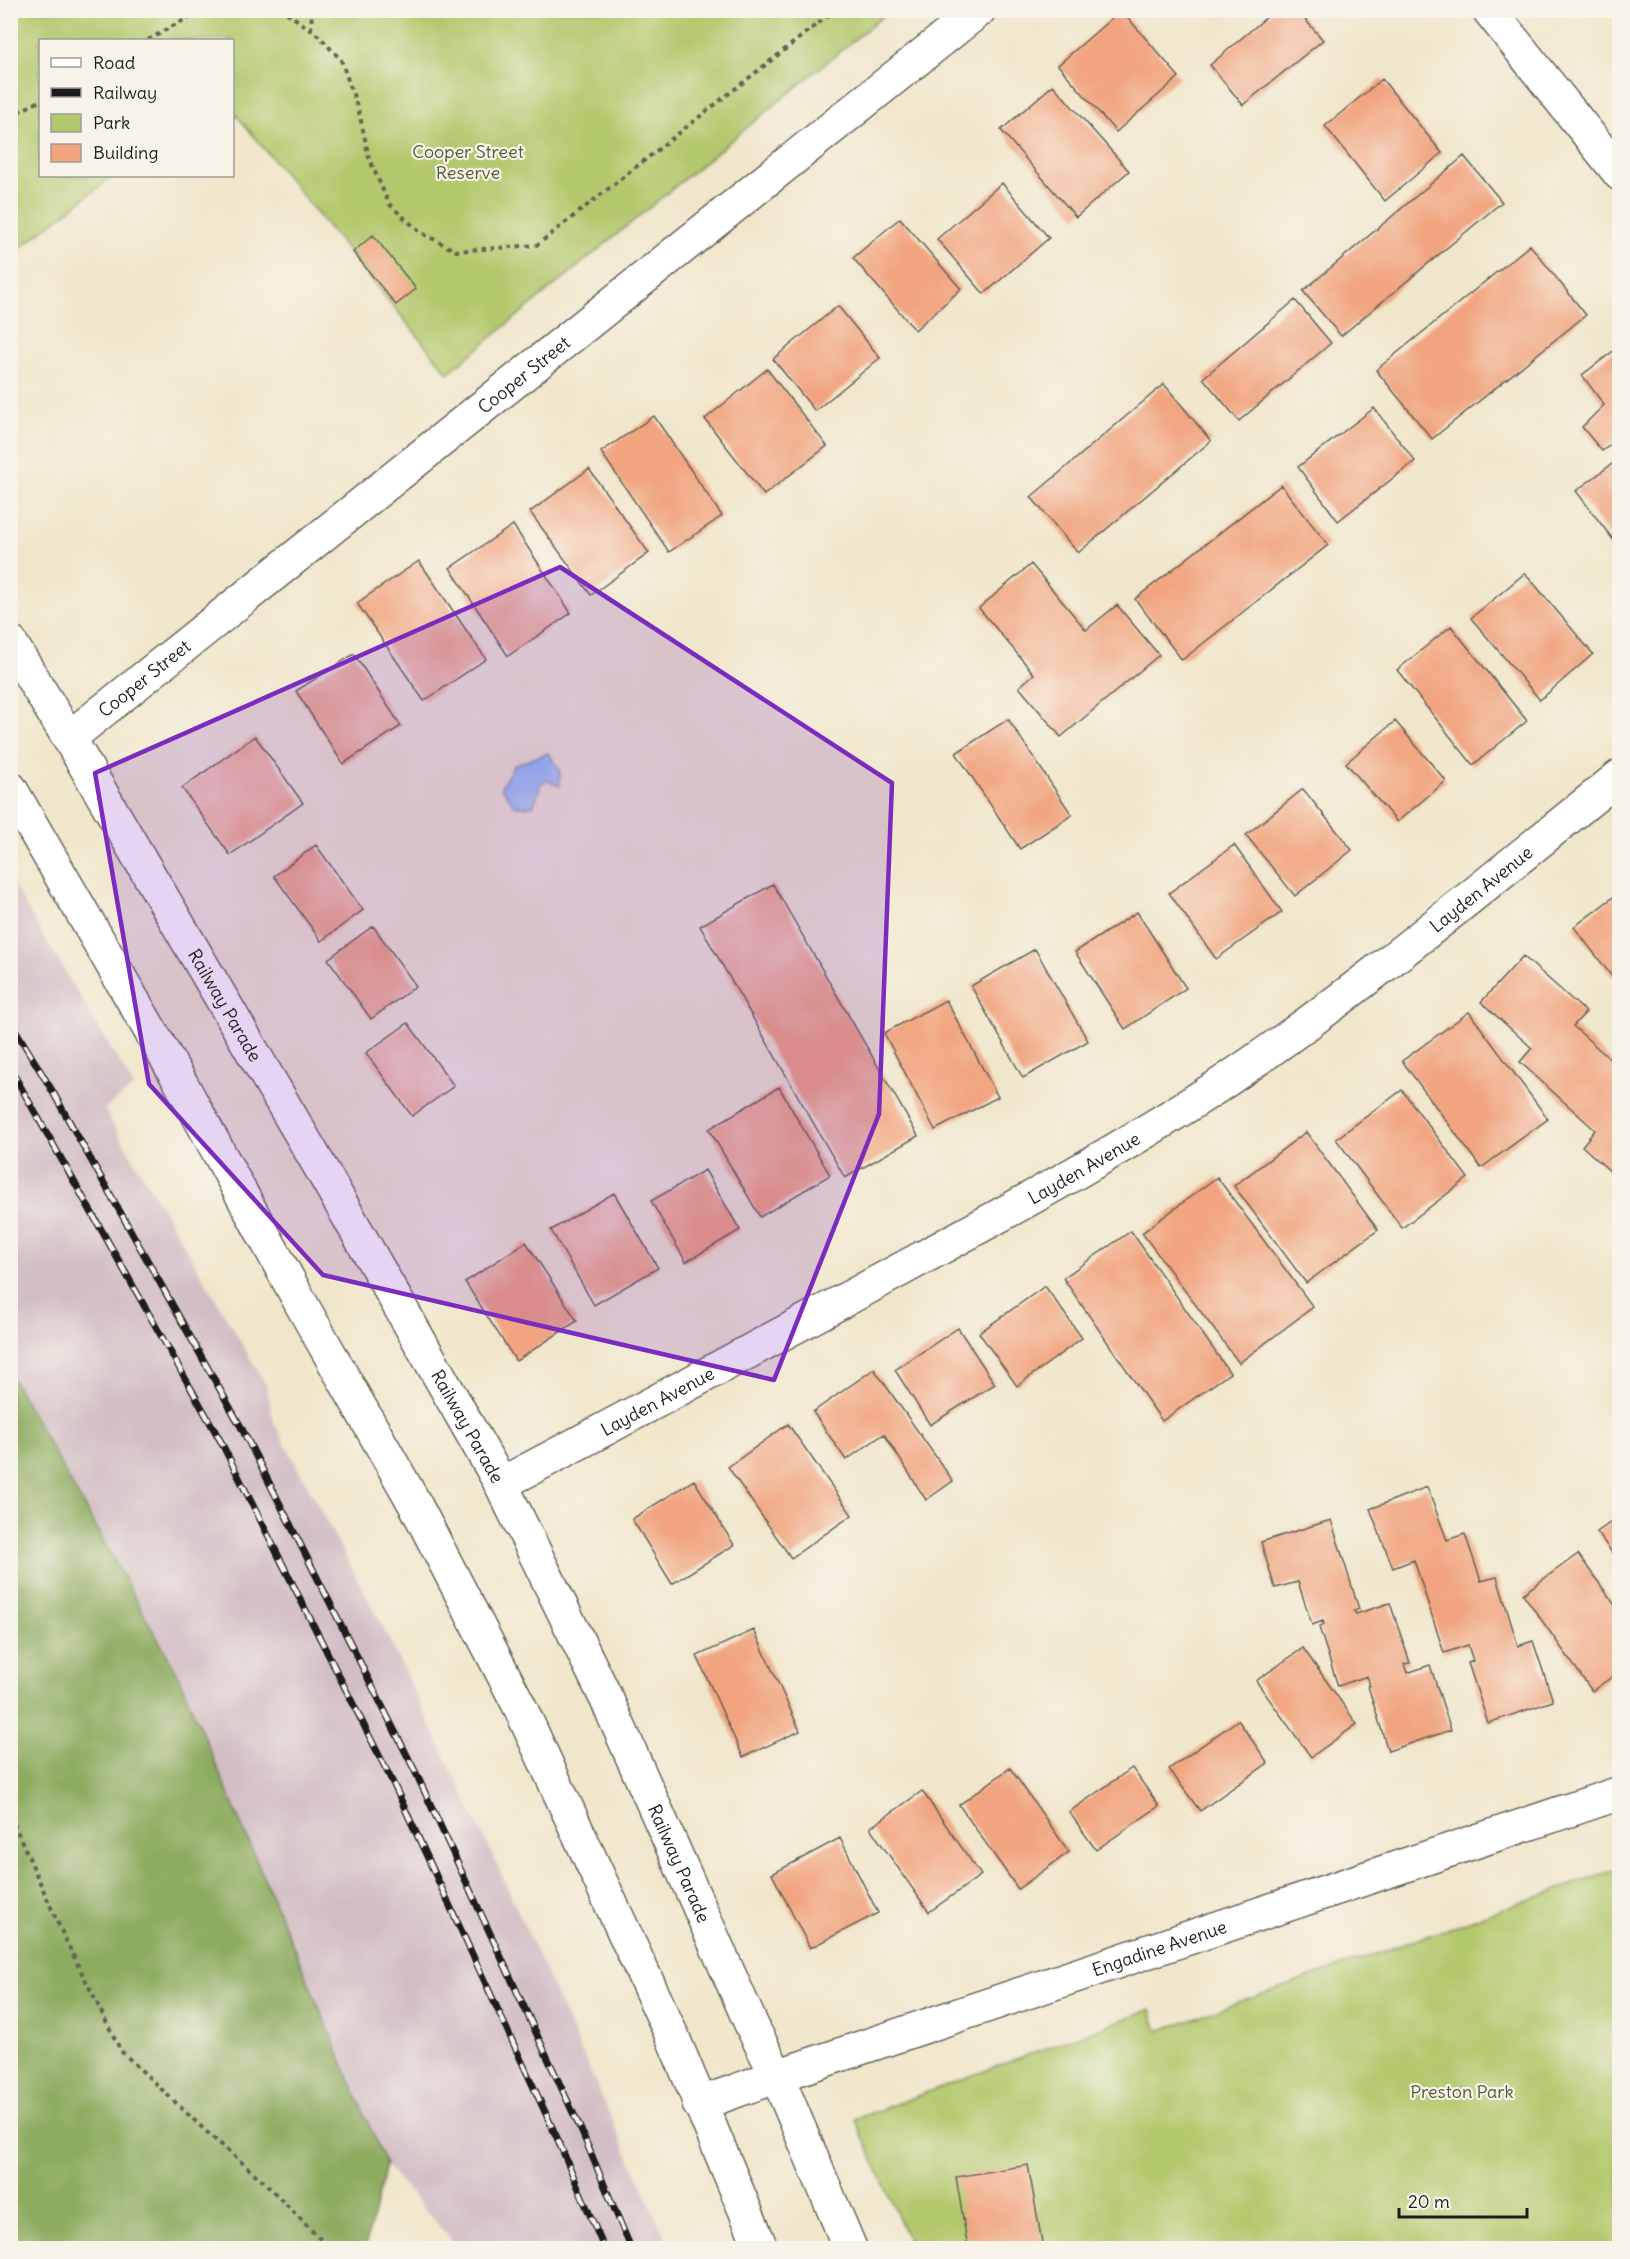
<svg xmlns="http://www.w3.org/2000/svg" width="1630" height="2259" font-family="Delius,sans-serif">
  <rect width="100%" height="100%" fill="#f7f3e8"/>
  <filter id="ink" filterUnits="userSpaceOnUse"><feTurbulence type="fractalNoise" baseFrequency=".0167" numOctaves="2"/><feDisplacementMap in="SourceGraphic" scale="12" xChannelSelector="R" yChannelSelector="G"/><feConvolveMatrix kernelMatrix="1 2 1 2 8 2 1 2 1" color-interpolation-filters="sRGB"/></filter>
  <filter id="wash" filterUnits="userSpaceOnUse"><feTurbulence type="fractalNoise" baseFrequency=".008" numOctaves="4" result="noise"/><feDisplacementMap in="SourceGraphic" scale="24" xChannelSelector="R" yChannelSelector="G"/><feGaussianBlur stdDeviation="1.35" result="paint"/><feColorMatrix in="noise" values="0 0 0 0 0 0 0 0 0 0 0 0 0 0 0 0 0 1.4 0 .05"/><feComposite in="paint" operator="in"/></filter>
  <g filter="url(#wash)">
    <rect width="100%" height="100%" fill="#f0e6cb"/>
    <!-- industrial -->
    <path fill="#d2bdc5" d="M 10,880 L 134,1087 L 104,1109 L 266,1385 L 274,1423 L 380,1621 L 494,1858 L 670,2248 L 458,2248 L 386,2165 L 178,1673 L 11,1374 Z"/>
    <!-- green -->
    <path fill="#b2c86c" stroke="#677244" stroke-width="1.5" d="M 11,11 L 889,11 L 448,373 L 233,111 L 232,40 L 40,40 L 40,176 L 113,176 L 11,255 Z
      M 1619,1868 L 1619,2248 L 912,2248 L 855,2119 L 1151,2009 L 1158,2031 Z"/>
    <!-- forest -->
    <path fill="#8dac60" stroke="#54643e" stroke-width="1.5" d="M 10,1374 L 177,1673 L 386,2165 L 365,2248 L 11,2248 Z"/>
    <!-- water -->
    <path fill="#89bbf6" stroke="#526c89" stroke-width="1.5" d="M 548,753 L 560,770 L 560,786 L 547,781 L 541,783 L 534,805 L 526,807 L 514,805 L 501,787 L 514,765 Z"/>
    <g id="blocks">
      <!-- building -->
      <path fill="#f1a47f" d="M 1121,10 L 1179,77 L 1116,132 L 1058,65 Z
        M 1275,10 L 1297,10 L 1323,40 L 1243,105 L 1210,65 Z
        M 1382,79 L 1442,153 L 1385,201 L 1325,126 Z
        M 1053,85 L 1129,171 L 1076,217 L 1001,130 Z
        M 1464,156 L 1502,202 L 1341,336 L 1303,291 Z
        M 1002,183 L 1049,238 L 984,294 L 937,239 Z
        M 900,218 L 961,289 L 915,330 L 853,258 Z
        M 373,235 L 416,289 L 396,305 L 353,252 Z
        M 1530,245 L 1586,315 L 1432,439 L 1376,370 Z
        M 1295,300 L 1331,343 L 1239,421 L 1203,378 Z
        M 838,306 L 880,358 L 815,411 L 773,359 Z
        M 1620,346 L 1620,438 L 1602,451 L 1582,427 L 1604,405 L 1582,375 Z
        M 767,369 L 827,446 L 764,495 L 705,419 Z
        M 1164,384 L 1211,441 L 1078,553 L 1031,497 Z
        M 1374,408 L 1415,461 L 1338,521 L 1298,467 Z
        M 654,416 L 722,516 L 669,552 L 601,452 Z
        M 1620,458 L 1620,545 L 1618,546 L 1576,491 Z
        M 589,469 L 649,553 L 591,595 L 530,512 Z
        M 1281,485 L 1328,545 L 1182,660 L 1135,599 Z
        M 513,525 L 571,613 L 508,656 L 450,568 Z
        M 419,561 L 486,659 L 424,701 L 357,603 Z
        M 1031,564 L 1086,630 L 1117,605 L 1159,655 L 1061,737 L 1019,687 L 1034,674 L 979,608 Z
        M 1525,573 L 1593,654 L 1540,700 L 1471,618 Z
        M 1451,626 L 1527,721 L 1473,765 L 1397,670 Z
        M 354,654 L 401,726 L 343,764 L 296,691 Z
        M 1008,719 L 1072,815 L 1020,849 L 956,753 Z
        M 1395,721 L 1446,781 L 1397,822 L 1346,763 Z
        M 255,736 L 303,803 L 230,855 L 182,788 Z
        M 1303,789 L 1352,850 L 1295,896 L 1246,835 Z
        M 316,845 L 363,910 L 321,941 L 274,876 Z
        M 1234,845 L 1282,912 L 1216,959 L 1169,893 Z
        M 773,884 L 918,1136 L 845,1178 L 700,926 Z
        M 1620,892 L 1620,973 L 1613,978 L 1574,927 Z
        M 1137,912 L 1186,988 L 1125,1029 L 1075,952 Z
        M 373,926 L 416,986 L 371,1019 L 328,959 Z
        M 1035,949 L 1088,1041 L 1023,1078 L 971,986 Z
        M 1523,956 L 1586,1012 L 1573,1026 L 1620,1068 L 1620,1180 L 1582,1146 L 1595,1130 L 1520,1062 L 1532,1048 L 1481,1002 Z
        M 946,1000 L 998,1097 L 935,1130 L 884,1033 Z
        M 1469,1012 L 1548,1119 L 1481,1168 L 1402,1061 Z
        M 408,1023 L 454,1086 L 412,1116 L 366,1053 Z
        M 779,1087 L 830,1175 L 760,1217 L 709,1129 Z
        M 1402,1090 L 1468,1178 L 1402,1228 L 1336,1139 Z
        M 1306,1132 L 1378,1230 L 1306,1283 L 1234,1186 Z
        M 705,1170 L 740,1230 L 686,1262 L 651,1201 Z
        M 1217,1177 L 1313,1307 L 1239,1363 L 1142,1233 Z
        M 614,1193 L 658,1268 L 594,1305 L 551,1230 Z
        M 1131,1231 L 1230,1373 L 1162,1421 L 1063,1278 Z
        M 526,1242 L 577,1321 L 516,1361 L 465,1282 Z
        M 1045,1286 L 1082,1338 L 1017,1386 L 979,1333 Z
        M 958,1328 L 995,1384 L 930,1425 L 895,1370 Z
        M 874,1369 L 953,1481 L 926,1500 L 884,1434 L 846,1460 L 813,1412 Z
        M 788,1424 L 852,1515 L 791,1558 L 728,1467 Z
        M 694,1480 L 734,1545 L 672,1584 L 632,1519 Z
        M 1427,1487 L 1447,1540 L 1465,1534 L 1481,1581 L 1497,1577 L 1518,1646 L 1533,1641 L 1553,1701 L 1488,1723 L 1468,1663 L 1473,1661 L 1468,1645 L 1444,1653 L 1414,1560 L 1393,1568 L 1370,1509 Z
        M 1620,1516 L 1620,1564 L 1597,1532 Z
        M 1331,1520 L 1359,1609 L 1354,1611 L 1356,1614 L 1390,1603 L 1410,1663 L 1404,1664 L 1407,1673 L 1430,1665 L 1451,1730 L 1388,1751 L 1368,1686 L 1370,1686 L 1367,1676 L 1338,1686 L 1319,1627 L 1324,1624 L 1323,1621 L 1312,1625 L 1298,1582 L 1275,1588 L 1261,1542 Z
        M 1578,1554 L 1620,1612 L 1620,1671 L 1592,1691 L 1523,1594 Z
        M 754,1630 L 800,1731 L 743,1757 L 697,1656 Z
        M 1303,1648 L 1357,1724 L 1311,1757 L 1256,1681 Z
        M 1238,1720 L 1268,1763 L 1200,1811 L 1169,1769 Z
        M 1010,1768 L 1069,1852 L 1018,1889 L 959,1805 Z
        M 1132,1768 L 1159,1806 L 1096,1850 L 1069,1812 Z
        M 922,1791 L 981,1875 L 929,1912 L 870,1828 Z
        M 840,1838 L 878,1913 L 810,1948 L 772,1874 Z
        M 1028,2165 L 1043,2248 L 968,2248 L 956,2177 Z"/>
    </g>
  </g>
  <g filter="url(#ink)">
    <use href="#blocks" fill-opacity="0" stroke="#666359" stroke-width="1.5"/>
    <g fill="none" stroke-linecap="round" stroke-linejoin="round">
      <defs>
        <g id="minor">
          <path id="s1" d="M 69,738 L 979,10"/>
          <path id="s2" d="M 501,1484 C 623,1420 744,1354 865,1289 C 984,1224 1105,1160 1218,1086 C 1359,992 1488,882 1620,776"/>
          <path id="s3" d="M 699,2104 L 777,2076 L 1620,1793"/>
        </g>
        <path id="tertiary" d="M 1489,10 L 1620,174"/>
        <g id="trunk">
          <path id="s4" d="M 10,642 L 69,738 L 319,1165 L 501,1484 L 607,1700 L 752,2026 L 777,2076 L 850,2248"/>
          <path d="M 10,788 L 182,1085 L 303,1307 L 416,1506 L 520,1707 L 673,2038 L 761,2248"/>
        </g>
      </defs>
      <!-- minor casing -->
      <use href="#minor" stroke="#666359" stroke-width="36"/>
      <!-- tertiary casing -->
      <use href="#tertiary" stroke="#666359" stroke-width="36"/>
      <!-- trunk casing -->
      <use href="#trunk" stroke="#666359" stroke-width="36"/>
      <!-- path -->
      <path stroke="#666359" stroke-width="4" stroke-dasharray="4.5 4.5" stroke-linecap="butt" d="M 278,10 L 286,12 L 319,36 L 341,60 L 359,112 L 369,158 L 389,204 L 420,232 L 456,251 L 537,245 L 835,10
        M 311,30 L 312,10
        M 148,40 L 189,17 L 223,10
        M 10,116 L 40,101
        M 10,1815 L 65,1939 L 121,2051 L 210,2135 L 263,2181 L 329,2248"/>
      <!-- minor -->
      <use href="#minor" stroke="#fff" stroke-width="33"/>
      <!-- tertiary -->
      <use href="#tertiary" stroke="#fff" stroke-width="33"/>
      <!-- trunk -->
      <use href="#trunk" stroke="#fff" stroke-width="33"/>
      <defs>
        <path id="rail" d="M 10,1021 L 50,1087 L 241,1427 L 415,1771 L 581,2130 L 631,2248
          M 10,1068 L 220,1440 L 394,1785 L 558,2140 L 604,2248"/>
      </defs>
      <!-- rail casing -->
      <use href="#rail" stroke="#1c1c1c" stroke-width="7"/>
      <!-- rail -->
      <use href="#rail" stroke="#f7f3e8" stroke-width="4.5" stroke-dasharray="14" stroke-linecap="butt"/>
    </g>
  </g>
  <!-- marked area -->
  <path fill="#7b2cbf" fill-opacity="0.2" stroke="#7b2cbf" stroke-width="4.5" stroke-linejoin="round" d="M 560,567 L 892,783 L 879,1114 L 774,1380 L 323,1275 L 149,1084 L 95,773 Z"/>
  <g text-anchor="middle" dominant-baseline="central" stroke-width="4.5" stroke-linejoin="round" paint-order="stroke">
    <!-- park labels -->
    <g font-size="18" fill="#505838" stroke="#f7f3e8">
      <text x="468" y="151">Cooper Street<tspan x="468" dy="21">Reserve</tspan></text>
      <text x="1462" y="2091">Preston Park</text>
    </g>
    <!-- street labels -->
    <g font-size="18" fill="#1c1c1c" stroke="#f7f3e8">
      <text stroke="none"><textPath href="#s1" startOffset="582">Cooper Street</textPath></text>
      <text stroke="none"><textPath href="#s1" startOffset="96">Cooper Street</textPath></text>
      <text stroke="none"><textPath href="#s2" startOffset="1149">Layden Avenue</textPath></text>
      <text stroke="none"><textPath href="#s4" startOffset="422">Railway Parade</textPath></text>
      <text stroke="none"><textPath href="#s2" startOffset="663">Layden Avenue</textPath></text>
      <text stroke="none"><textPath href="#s2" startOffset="177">Layden Avenue</textPath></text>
      <text stroke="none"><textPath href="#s4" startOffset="908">Railway Parade</textPath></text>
      <text stroke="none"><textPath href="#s4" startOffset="1394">Railway Parade</textPath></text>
      <text stroke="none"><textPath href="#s3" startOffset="486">Engadine Avenue</textPath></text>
    </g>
  </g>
  <!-- margin -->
  <rect width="1630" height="2259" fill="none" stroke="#f7f3e8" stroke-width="36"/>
  <!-- legend -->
  <rect x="39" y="39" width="195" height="138" fill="#f7f3e8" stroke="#9f9d96" stroke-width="1.5"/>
  <rect x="51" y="58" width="30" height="9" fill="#ffffff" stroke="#9f9d96" stroke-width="1.5"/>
  <text x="93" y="69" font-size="18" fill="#1c1c1c">Road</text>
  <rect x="51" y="88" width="30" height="9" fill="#1c1c1c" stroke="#9f9d96" stroke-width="1.5"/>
  <text x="93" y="99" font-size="18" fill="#1c1c1c">Railway</text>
  <rect x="51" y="114" width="30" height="18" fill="#b2c86c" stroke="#9f9d96" stroke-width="1.5"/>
  <text x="93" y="129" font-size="18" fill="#1c1c1c">Park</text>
  <rect x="51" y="144" width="30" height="18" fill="#f1a47f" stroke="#9f9d96" stroke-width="1.5"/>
  <text x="93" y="159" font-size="18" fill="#1c1c1c">Building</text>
  <!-- scale -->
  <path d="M1399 2208v9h128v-9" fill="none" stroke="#1c1c1c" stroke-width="3"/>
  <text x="1408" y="2208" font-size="18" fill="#1c1c1c" stroke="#f7f3e8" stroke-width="4.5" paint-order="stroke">20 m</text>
</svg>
